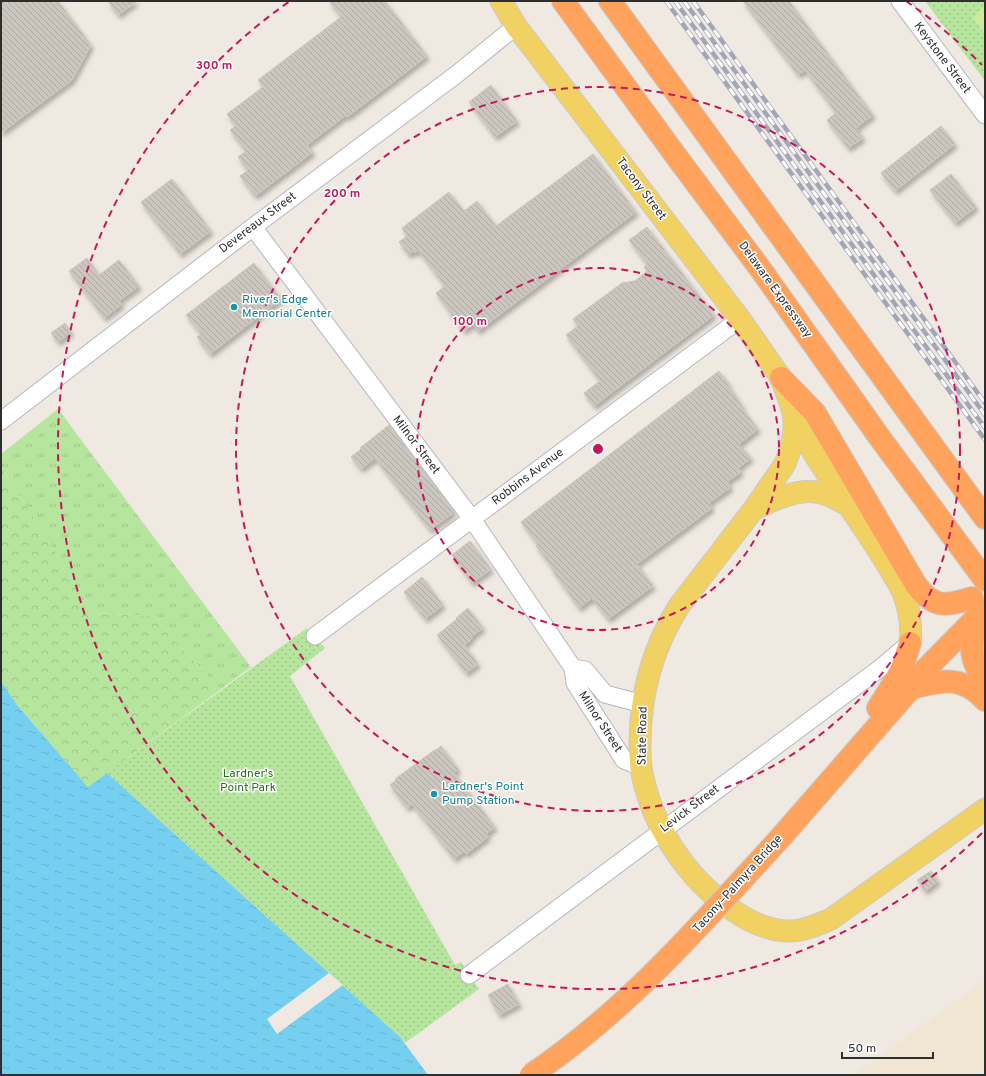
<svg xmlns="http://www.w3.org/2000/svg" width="986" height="1076" font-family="Overpass,sans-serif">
  <defs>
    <pattern id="grass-tufts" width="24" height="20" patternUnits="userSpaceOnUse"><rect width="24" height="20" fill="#b6e59e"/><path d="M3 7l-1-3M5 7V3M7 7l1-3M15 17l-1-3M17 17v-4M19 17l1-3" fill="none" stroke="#9dc588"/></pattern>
    <pattern id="forest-crowns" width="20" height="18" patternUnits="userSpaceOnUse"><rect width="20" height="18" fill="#b6e59e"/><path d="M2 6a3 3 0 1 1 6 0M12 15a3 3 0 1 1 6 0" fill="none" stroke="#9dc588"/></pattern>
    <pattern id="park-dots" width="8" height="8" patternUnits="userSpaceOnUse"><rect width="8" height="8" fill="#b6e59e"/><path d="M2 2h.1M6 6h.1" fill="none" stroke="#9dc588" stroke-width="1.8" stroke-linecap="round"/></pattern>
    <pattern id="water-ripples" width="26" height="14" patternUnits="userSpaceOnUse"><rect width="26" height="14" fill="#75cff0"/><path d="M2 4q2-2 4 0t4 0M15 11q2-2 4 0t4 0" fill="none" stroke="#66b2ce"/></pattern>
    <pattern id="building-back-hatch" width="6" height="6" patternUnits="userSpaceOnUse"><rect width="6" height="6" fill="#cbc7bf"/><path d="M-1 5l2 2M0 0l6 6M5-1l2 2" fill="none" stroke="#afaba4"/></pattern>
    <filter id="shadow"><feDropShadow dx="2.5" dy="4" stdDeviation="2" flood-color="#0004"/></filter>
  </defs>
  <rect width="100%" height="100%" fill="#efe9e1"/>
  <!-- education -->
  <path fill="#f0e6d1" d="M 985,980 L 985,1075 L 854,1075 Z"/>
  <!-- grass -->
  <path fill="url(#grass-tufts)" d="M 58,409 L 251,667 L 220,690 L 153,616 L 94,613 L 1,467 L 1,454 Z"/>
  <!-- forest -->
  <path fill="url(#forest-crowns)" d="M 1,467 L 94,613 L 153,616 L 220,690 L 88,787 L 17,705 L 1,681 Z"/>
  <!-- park -->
  <path fill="url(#park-dots)" d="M 925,1 L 985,1 L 985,81 Z
    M 307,628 L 325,648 L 290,676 L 455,965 L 461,962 L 479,989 L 405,1043 L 400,1037 L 107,773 Z"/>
  <!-- pitch -->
  <path fill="#c9ec9a" d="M 985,5 L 985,34 L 973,19 L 977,12 Z"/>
  <!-- water -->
  <path fill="url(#water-ripples)" d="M 1,681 L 17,705 L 88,787 L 107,773 L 400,1037 L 428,1075 L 1,1075 Z"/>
  <!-- pier -->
  <path fill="#efe9e1" d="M 329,973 L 343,985 L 277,1034 L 267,1019 Z"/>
  <!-- building -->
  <path fill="url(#building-back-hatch)" stroke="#cbc5ba" filter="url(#shadow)" d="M 1,1 L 58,1 L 91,45 L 72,80 L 1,133 Z
    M 108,1 L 137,1 L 118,15 Z
    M 329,1 L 385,1 L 427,56 L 347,117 L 346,115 L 307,145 L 313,152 L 255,196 L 240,176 L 248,170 L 238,157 L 246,151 L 230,130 L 236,126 L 227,114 L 263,87 L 258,80 L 341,17 Z
    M 743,1 L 789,1 L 873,115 L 856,128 L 863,138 L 848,148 L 827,120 L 836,113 L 805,70 L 798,75 Z
    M 491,85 L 517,121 L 495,137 L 469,102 Z
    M 941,126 L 955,144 L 895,191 L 881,173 Z
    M 593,154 L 636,212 L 478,331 L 473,324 L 464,331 L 436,293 L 445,286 L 418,250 L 415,253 L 413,251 L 409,255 L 399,242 L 407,236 L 402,228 L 449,192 L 464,211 L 477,201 L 496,226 Z
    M 951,174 L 976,207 L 955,223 L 930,190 Z
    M 172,179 L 211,231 L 180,254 L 141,202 Z
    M 647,227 L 714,315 L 594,406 L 584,393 L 600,381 L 566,335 L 578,326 L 573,319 L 622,283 L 635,281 L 647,271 L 644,267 L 648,265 L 629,240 Z
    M 87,258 L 99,275 L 119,260 L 139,286 L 119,301 L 122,304 L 104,318 L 69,271 Z
    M 254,263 L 281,299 L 210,354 L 197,337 L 201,334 L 186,315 Z
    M 65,323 L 71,332 L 58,342 L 51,333 Z
    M 719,371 L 729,384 L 728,385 L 743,407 L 742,408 L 758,429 L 739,444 L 751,458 L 738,468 L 741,472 L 727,482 L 731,487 L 709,503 L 712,508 L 637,564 L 653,586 L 608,619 L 592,598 L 579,608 L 551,568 L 552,567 L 536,546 L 538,544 L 521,522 Z
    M 389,425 L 454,512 L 430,530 L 375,458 L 361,469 L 351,457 L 361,449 L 360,448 Z
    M 470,541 L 491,569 L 472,583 L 452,555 Z
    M 422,577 L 443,605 L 425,619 L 404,592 Z
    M 468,608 L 483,628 L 471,637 L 472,639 L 464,645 L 478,664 L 466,673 L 437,635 L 457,619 L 456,618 Z
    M 441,746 L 458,769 L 454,773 L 495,827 L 486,834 L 488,837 L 480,843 L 466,854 L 464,851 L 454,859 L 412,804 L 407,808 L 390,785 L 396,780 L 395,779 L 436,749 L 436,750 Z
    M 931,871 L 938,881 L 925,891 L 917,880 Z
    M 508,984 L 519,1004 L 499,1015 L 488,995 Z"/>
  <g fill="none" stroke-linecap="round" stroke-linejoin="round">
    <defs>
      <path id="minor" d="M 900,1 L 985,115
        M 253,227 L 472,519 L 573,668 L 575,683 L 624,760 L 641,767
        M 1,421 L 253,227 L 457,74 L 516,26
        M 315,636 L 740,319
        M 573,668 L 585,670 L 605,694 L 643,704
        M 469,975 L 883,666 L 910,643"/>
      <path id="major" d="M 501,1 L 516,26 L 740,319 L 781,378 L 792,408 L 794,420 L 794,432 L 790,450 L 785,464 L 753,510 L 679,606 C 653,647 640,695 640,744 C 640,751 640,760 641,768 C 651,825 686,878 734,911 C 750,922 770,931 790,931 C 804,931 819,924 831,919 L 985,809
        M 794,420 C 826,479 870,531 902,590 C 909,607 912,625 910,643
        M 755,509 C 773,500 796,489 817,492 C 828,494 838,500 848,505"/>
      <path id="highway" d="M 563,1 L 676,156 L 759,267 L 880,438 L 985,580
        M 610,1 L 985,518
        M 781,378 L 815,413 L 916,585 C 934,609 946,606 972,598
        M 980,616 C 971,641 966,657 985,679
        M 911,688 C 942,681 961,674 985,700
        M 878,708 L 901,671 L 910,643
        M 782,836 L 911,688 L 924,671 L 985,609"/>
    </defs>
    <!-- minor casing -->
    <use href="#minor" stroke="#b4b7c1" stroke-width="19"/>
    <!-- major casing -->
    <use href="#major" stroke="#c9c9c9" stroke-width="23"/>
    <!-- highway casing -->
    <use href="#highway" stroke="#c9c9c9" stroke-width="24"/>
    <!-- minor -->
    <use href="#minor" stroke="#fff" stroke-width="17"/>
    <!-- major -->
    <use href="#major" stroke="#f2d163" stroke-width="21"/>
    <!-- highway -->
    <use href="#highway" stroke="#ffa35c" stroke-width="22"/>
    <defs>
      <path id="rail" d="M 666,1 L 985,440
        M 675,1 L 985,428
        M 684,1 L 985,415
        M 693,1 L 985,403"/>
    </defs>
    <!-- rail casing -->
    <use href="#rail" stroke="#a3a6b8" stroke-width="4.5"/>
    <!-- rail -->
    <use href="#rail" stroke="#fff" stroke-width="3" stroke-dasharray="9" stroke-linecap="butt"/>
    <defs>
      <path id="highway-bridge" d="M 531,1075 C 630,1008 702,923 782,836"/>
    </defs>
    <!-- highway-bridge casing -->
    <use href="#highway-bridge" stroke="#c9c9c9" stroke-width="24" stroke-linecap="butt"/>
    <!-- highway-bridge -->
    <use href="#highway-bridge" stroke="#ffa35c" stroke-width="22"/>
  </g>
  <!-- distance rings -->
  <g fill="none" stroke="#c2185b" stroke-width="2" stroke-dasharray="7 5">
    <circle cx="598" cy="449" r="181"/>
    <circle cx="598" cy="449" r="362"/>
    <path d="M982 833A543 543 0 1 1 290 1M906 1A543 543 0 0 1 982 65"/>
  </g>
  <!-- markers -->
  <g fill="#0f9aa8" stroke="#fff" stroke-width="1.5">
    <circle cx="234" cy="307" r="4"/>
    <circle cx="434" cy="794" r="4"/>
  </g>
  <g text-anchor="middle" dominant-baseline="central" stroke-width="3" stroke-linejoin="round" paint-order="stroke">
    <!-- street labels -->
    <g font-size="12" fill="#2e2e2e" stroke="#fff">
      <text transform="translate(942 58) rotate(53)">Keystone Street</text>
      <text transform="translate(641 189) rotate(53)">Tacony Street</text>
      <text transform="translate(258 223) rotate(-37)">Devereaux Street</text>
      <text transform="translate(775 290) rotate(54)">Delaware Expressway</text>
      <text transform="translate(416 445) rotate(53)">Milnor Street</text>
      <text transform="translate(528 477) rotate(-37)">Robbins Avenue</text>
      <text transform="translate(600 722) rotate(57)">Milnor Street</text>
      <text transform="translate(643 736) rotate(-89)">State Road</text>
      <text transform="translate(690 809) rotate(-37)">Levick Street</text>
      <text transform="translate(738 884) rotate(-48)">Tacony–Palmyra Bridge</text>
    </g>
    <!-- culture labels -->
    <g font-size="12" fill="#0d838f" stroke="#fff" text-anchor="start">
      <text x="242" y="300">River's Edge<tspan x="242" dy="14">Memorial Center</tspan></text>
      <text x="442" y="787">Lardner's Point<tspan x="442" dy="14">Pump Station</tspan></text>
    </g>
    <!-- park labels -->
    <g font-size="12" fill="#2c6e1b" stroke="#fff">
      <text x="248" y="774">Lardner's<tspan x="248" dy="14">Point Park</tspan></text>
    </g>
  </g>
  <circle cx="598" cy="449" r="6" fill="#c2185b" stroke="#fff" stroke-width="2"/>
  <g font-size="12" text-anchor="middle" font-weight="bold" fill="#c2185b" stroke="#fff" stroke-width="3" stroke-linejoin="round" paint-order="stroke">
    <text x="214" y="69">300 m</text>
    <text x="342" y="197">200 m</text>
    <text x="470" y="325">100 m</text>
  </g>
  <!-- border -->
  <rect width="986" height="1076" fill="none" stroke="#2e2e2e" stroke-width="4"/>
  <!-- scale -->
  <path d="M842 1052v6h91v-6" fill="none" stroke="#2e2e2e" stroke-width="2"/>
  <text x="848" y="1052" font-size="12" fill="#2e2e2e" stroke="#ffffff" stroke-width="3" paint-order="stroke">50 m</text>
</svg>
